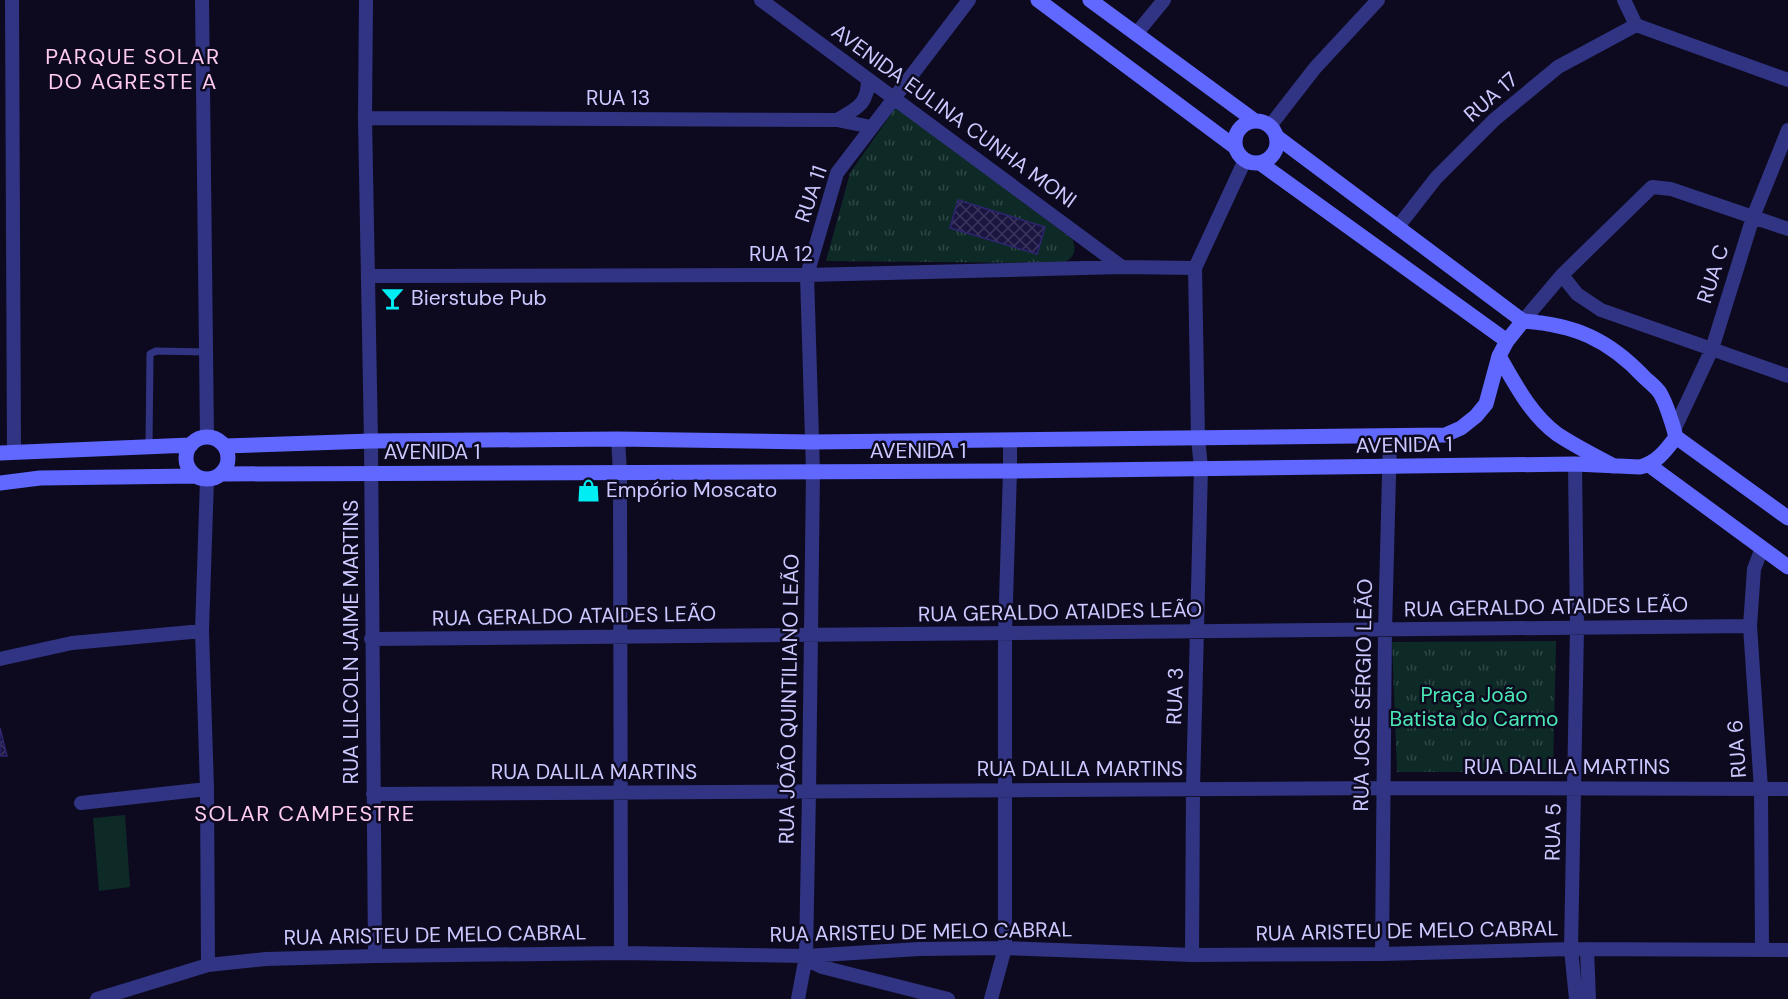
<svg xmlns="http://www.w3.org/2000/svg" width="1788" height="999" font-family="'DM Sans',sans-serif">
  <defs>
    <pattern id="park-tufts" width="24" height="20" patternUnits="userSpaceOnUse" patternTransform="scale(1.5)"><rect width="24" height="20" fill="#0d2a27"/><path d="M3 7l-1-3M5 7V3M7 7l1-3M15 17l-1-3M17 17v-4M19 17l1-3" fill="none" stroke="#2f4847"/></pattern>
    <pattern id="building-cross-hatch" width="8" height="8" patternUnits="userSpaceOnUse" patternTransform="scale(1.5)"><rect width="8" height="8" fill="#1b1542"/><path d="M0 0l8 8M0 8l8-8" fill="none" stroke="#3b365e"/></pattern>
  </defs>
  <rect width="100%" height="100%" fill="#0d0a20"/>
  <!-- grass -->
  <path fill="#0d2a27" d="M 125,815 L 130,887 L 99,891 L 93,818 Z"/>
  <!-- park -->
  <path fill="url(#park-tufts)" d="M 896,107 L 1072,239 C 1078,250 1073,261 1060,263 L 826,261 L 850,173 Z
    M 1556,641 L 1553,772 L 1397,772 L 1392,642 Z"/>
  <!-- building -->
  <path fill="url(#building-cross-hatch)" stroke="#2e2570" stroke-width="1.5" d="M 958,200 L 1045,227 L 1037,254 L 950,228 Z
    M 0,728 L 7,756 L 0,756 Z"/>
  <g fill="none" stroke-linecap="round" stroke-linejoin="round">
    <!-- lane -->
    <path stroke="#313483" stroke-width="7" d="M 149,446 L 150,354 L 156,351 L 206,352"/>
    <!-- street -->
    <path stroke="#313483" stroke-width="14" d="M 12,0 L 14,452
      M 202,0 L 207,437
      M 366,0 L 365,118 L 371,441 L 375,956
      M 761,0 L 1122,267
      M 1624,0 L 1636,25
      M 1636,25 L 1788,80
      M 1136,34 L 1164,0
      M 365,118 L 837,120 L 871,127
      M 837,120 C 857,108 868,105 868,79
      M 1270,126 L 1315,68 L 1378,0
      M 1397,228 L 1436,178 L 1494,120 L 1558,67 L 1636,25
      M 1562,275 L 1577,294 L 1601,310 L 1788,376
      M 368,276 L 807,275 L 1122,267 L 1195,268
      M 1523,321 L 1562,275 L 1652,187 L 1671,189 L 1788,229
      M 1674,430 L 1712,349 L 1753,217 L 1788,130
      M 618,439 L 620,473 L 621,953
      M 1575,464 L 1577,628 L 1571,949 L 1576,999
      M 207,479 L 202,631 L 207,789 L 208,965
      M 371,639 L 1750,626
      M 0,659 L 72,643 L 202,631
      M 373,794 L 1383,788 L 1788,789
      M 81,803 L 207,789
      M 1587,949 L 1589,999
      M 1762,950 L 1761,789 L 1750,626 L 1754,569 L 1762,548
      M 1382,954 L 1385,630 L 1390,437
      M 1192,955 L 1193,789 L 1201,468 L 1198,438 L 1195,268 L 1245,160
      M 806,959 L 822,967 L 948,999
      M 97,999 L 208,965 L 266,959 L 375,956 L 621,953 L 806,956 L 919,949 L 1005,948 L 1192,955 L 1382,954 L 1571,949 L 1788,950
      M 798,999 L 806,956 L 809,792 L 813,472 L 807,275 L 837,173 L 969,0
      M 991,999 L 1005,948 L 1005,633 L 1010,471 L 1010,440"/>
    <!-- secondary -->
    <path stroke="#6068ff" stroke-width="15" d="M 1038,0 L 1235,147
      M 1090,0 L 1255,121
      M1235 142a21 21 0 1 1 42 0a21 21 0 1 1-42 0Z
      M 1277,137 L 1523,321
      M 1260,163 L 1507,341
      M186 458a21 21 0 1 1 42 0a21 21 0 1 1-42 0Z
      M 1676,437 L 1788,518
      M 225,446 L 371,441 L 618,439 L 811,442 L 1445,435 L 1461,428 L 1476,416 L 1486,404 L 1499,356
      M 0,453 L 191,445
      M 1649,465 L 1788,567
      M 222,474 L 1010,471 L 1575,464 L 1640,467 C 1657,463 1666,450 1676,437 C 1673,425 1666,403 1660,393 C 1656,387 1649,382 1644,377 C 1608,339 1575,325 1523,321 L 1507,341 L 1499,356 C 1515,384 1531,415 1557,434 C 1575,446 1595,456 1614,466
      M 0,483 L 40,478 L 195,476"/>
  </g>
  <!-- icons -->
  <defs>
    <symbol id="bar-bare" viewBox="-9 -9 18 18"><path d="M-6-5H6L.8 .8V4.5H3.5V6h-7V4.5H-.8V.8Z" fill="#00edf4" stroke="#0d0a20" stroke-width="2.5" paint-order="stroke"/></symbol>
    <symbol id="shop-bare" viewBox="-9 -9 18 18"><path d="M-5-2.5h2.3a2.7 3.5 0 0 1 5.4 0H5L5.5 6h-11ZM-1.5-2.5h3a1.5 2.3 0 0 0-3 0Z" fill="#00edf4" stroke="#0d0a20" stroke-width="2.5" paint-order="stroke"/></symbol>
  </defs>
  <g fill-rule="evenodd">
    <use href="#bar-bare" x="376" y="282" width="33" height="33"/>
    <use href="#shop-bare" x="572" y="474" width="33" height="33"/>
  </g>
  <g text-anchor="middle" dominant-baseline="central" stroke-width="5" stroke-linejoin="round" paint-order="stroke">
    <!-- street labels -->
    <g font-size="21" fill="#cbc9ff" stroke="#0d0a20">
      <text transform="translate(1491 97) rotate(-41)">RUA 17</text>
      <text x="618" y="98">RUA 13</text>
      <text transform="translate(954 116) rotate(36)">AVENIDA EULINA CUNHA MONI</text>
      <text transform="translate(811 194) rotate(-71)">RUA 11</text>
      <text x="781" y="254">RUA 12</text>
      <text transform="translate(1713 274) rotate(-72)">RUA C</text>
      <text transform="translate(1404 445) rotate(-1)">AVENIDA 1</text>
      <text x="918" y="451">AVENIDA 1</text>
      <text x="432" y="452">AVENIDA 1</text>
      <text transform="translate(1546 607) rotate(-1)">RUA GERALDO ATAIDES LEÃO</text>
      <text transform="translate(1060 612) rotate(-1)">RUA GERALDO ATAIDES LEÃO</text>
      <text transform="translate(574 616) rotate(-1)">RUA GERALDO ATAIDES LEÃO</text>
      <text transform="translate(351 642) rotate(-90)">RUA LILCOLN JAIME MARTINS</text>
      <text transform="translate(1363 695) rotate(-89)">RUA JOSÉ SÉRGIO LEÃO</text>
      <text transform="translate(1175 696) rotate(-88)">RUA 3</text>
      <text transform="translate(789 699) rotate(-89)">RUA JOÃO QUINTILIANO LEÃO</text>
      <text transform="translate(1737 749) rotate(-94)">RUA 6</text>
      <text x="1567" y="767">RUA DALILA MARTINS</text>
      <text x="1080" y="769">RUA DALILA MARTINS</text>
      <text x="594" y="772">RUA DALILA MARTINS</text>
      <text transform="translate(1553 832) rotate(-89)">RUA 5</text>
      <text transform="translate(1407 931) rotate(-1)">RUA ARISTEU DE MELO CABRAL</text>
      <text transform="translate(921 932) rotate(-1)">RUA ARISTEU DE MELO CABRAL</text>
      <text transform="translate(435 935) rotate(-1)">RUA ARISTEU DE MELO CABRAL</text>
    </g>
    <!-- poi labels -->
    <g font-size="21" fill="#cbc9ff" stroke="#0d0a20" text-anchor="start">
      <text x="411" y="298">Bierstube Pub</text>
      <text x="606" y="490">Empório Moscato</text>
    </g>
    <!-- park labels -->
    <g font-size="21" fill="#4be9b6" stroke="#0d0a20">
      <text x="1474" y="695">Praça João<tspan x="1474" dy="24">Batista do Carmo</tspan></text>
    </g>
    <!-- neighbourhood labels -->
    <g font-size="22" letter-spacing="1.5" fill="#ffcbf0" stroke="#0d0a20">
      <text x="133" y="56">PARQUE SOLAR<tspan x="133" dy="25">DO AGRESTE A</tspan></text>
      <text x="305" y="813">SOLAR CAMPESTRE</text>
    </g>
  </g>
</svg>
